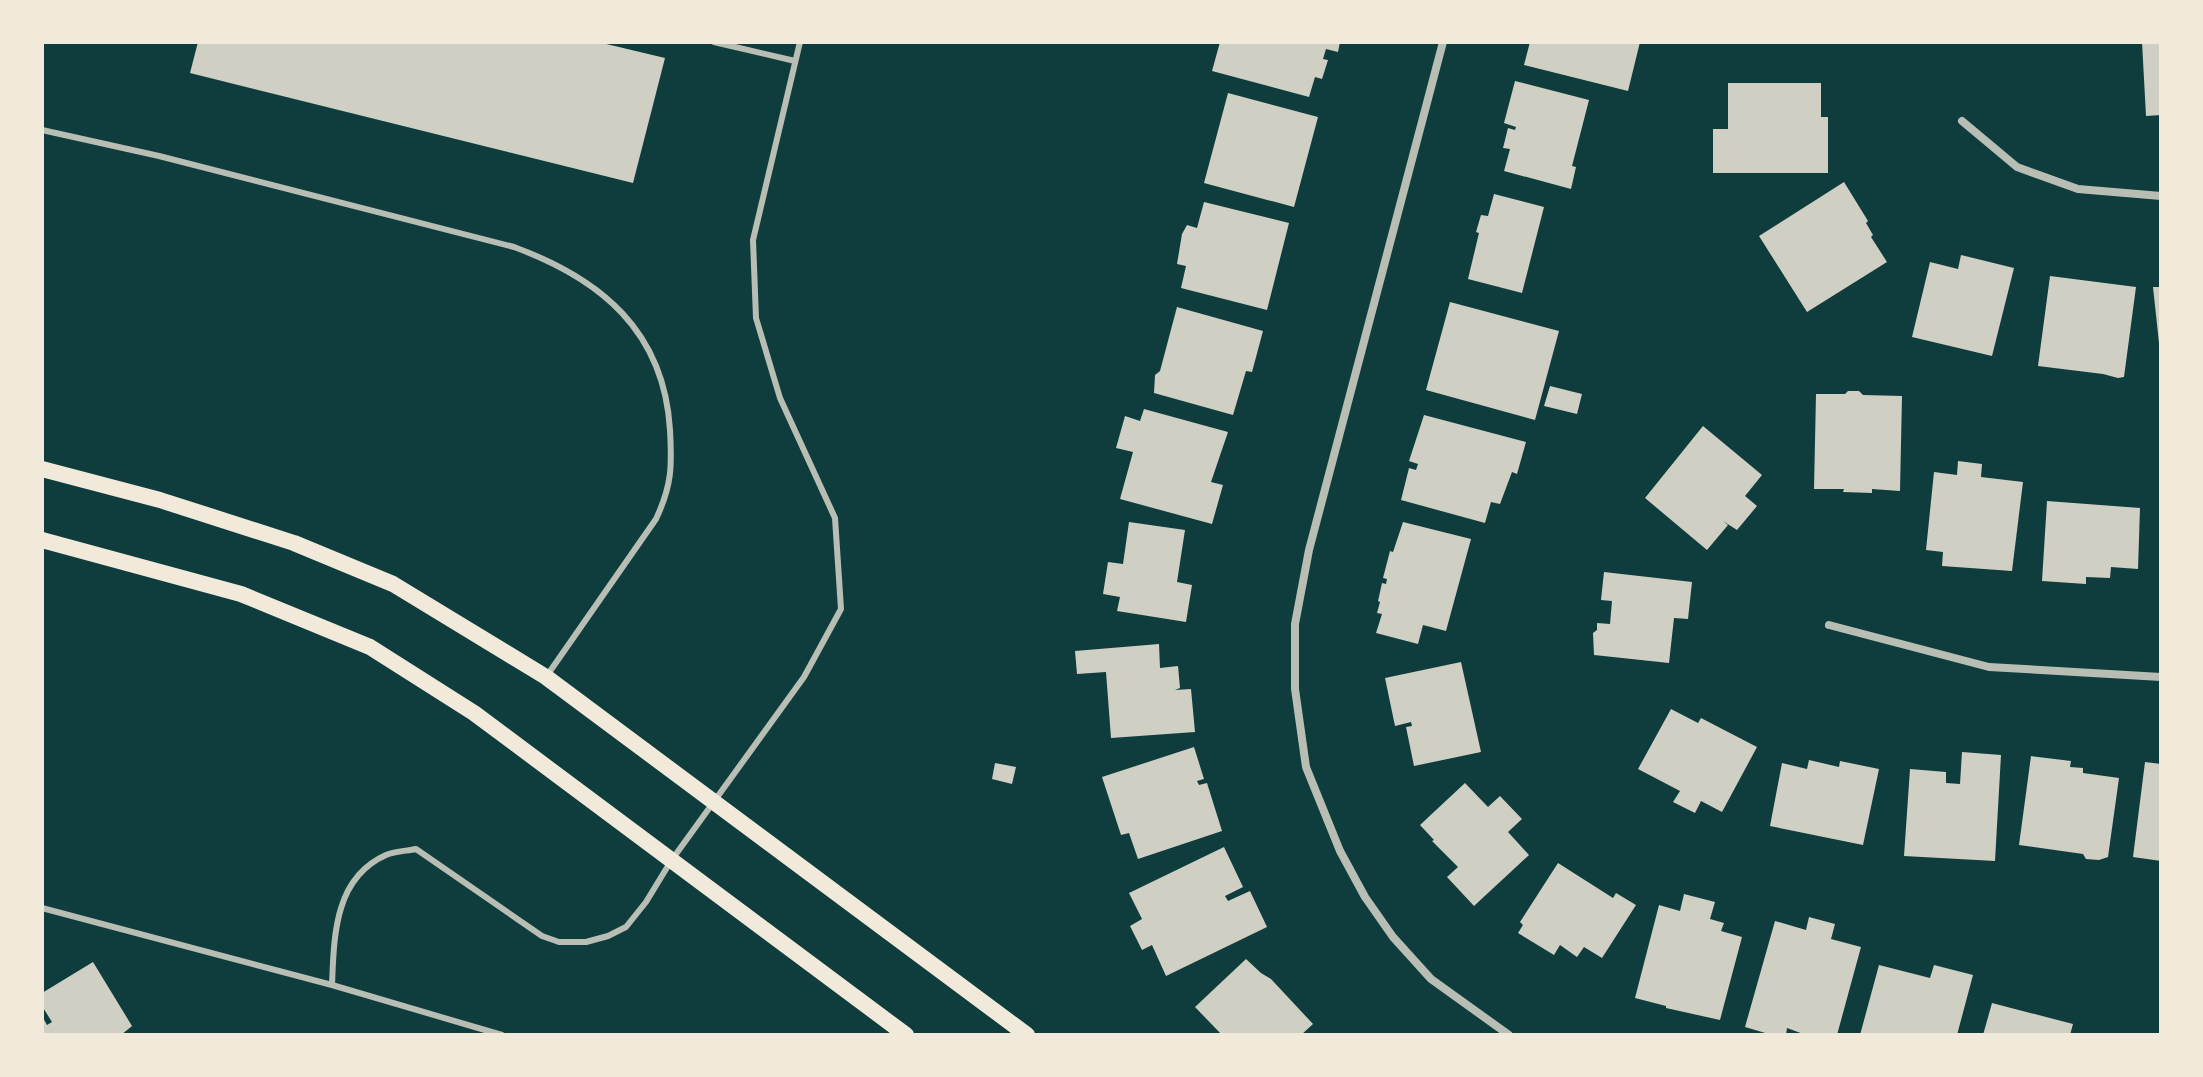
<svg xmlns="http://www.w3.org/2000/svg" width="2203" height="1077" font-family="Rubik,sans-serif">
  <rect width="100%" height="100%" fill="#0f3d3e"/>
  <!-- building -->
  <path fill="#cfcfc3" d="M 198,42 L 598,42 L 665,58 L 633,183 L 190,73 Z
    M 1220,42 L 1340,42 L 1338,52 L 1326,49 L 1323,59 L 1328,60 L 1322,79 L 1315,77 L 1309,97 L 1212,71 Z
    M 1530,42 L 1640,42 L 1628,91 L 1524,65 Z
    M 2142,42 L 2161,42 L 2161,115 L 2146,116 Z
    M 1515,81 L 1589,100 L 1572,166 L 1576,167 L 1571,189 L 1504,171 L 1510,149 L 1503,148 L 1508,128 L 1515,130 L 1516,127 L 1504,123 Z
    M 1728,83 L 1821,83 L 1821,117 L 1828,117 L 1828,173 L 1713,173 L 1713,129 L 1728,129 Z
    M 1228,93 L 1318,117 L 1294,207 L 1204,183 Z
    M 1844,182 L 1868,221 L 1866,223 L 1873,235 L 1871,237 L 1887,262 L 1807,312 L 1759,236 Z
    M 1494,194 L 1544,207 L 1522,293 L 1468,279 L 1479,233 L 1476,232 L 1481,215 L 1488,216 Z
    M 1204,202 L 1289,223 L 1267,310 L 1181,288 L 1186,266 L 1177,264 L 1182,234 L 1187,225 L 1197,228 Z
    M 1961,255 L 2014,268 L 1992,356 L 1912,337 L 1930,262 L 1958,269 Z
    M 2050,276 L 2136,287 L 2124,377 L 2118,378 L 2103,374 L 2038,366 Z
    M 2153,287 L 2161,287 L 2161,343 L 2159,343 Z
    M 1450,302 L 1559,331 L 1535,420 L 1426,390 Z
    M 1177,307 L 1263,331 L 1252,372 L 1246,371 L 1233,415 L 1154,393 L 1155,375 L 1160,371 Z
    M 1550,386 L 1582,394 L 1577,414 L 1544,406 Z
    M 1848,391 L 1859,391 L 1863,395 L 1902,396 L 1900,491 L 1872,489 L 1872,493 L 1843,492 L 1844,489 L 1814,489 L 1816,394 L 1845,394 Z
    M 1144,409 L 1228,432 L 1211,482 L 1223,485 L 1212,524 L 1120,499 L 1133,452 L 1116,448 L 1125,416 L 1140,421 Z
    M 1424,415 L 1526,442 L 1517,474 L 1512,472 L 1500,504 L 1491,502 L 1485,523 L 1401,500 L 1409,468 L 1416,470 L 1418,464 L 1409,461 Z
    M 1703,426 L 1762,475 L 1745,496 L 1757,506 L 1737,530 L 1723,521 L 1728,525 L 1707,550 L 1645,498 Z
    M 1958,461 L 1982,464 L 1981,477 L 2023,482 L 2012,571 L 1942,566 L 1943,552 L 1926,550 L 1934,472 L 1957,475 Z
    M 2047,501 L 2140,508 L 2138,569 L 2111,567 L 2110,578 L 2086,577 L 2086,584 L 2042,581 Z
    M 1129,522 L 1185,530 L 1177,582 L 1192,585 L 1186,622 L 1117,611 L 1120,597 L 1103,594 L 1108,562 L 1123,564 Z
    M 1403,522 L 1471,539 L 1446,631 L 1423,625 L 1418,644 L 1376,633 L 1382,614 L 1377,613 L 1380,602 L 1378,601 L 1382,583 L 1386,584 L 1387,579 L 1383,578 L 1390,551 L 1393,552 Z
    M 1604,572 L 1692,582 L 1688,619 L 1674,618 L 1669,663 L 1594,655 L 1593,633 L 1597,630 L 1597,623 L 1610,624 L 1612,601 L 1601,600 Z
    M 1159,644 L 1160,668 L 1178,666 L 1180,688 L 1175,690 L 1191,689 L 1195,732 L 1111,738 L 1106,672 L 1077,674 L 1075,651 Z
    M 1461,662 L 1481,752 L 1414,766 L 1406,727 L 1412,726 L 1411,722 L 1395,726 L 1385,678 Z
    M 1671,709 L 1698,723 L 1701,718 L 1757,747 L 1722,812 L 1701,801 L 1695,813 L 1673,802 L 1680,791 L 1638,769 Z
    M 1194,747 L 1204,779 L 1197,781 L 1199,785 L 1207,783 L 1222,831 L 1138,859 L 1129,833 L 1121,835 L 1102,777 Z
    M 1962,752 L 2001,755 L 1995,861 L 1904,856 L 1910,769 L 1946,772 L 1946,783 L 1960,784 Z
    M 2031,756 L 2071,761 L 2070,767 L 2083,768 L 2083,773 L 2119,778 L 2108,857 L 2099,860 L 2086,859 L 2083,854 L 2019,845 Z
    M 1809,760 L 1839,767 L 1840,761 L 1879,769 L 1863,845 L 1770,826 L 1782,763 L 1807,769 Z
    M 2145,762 L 2161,764 L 2161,861 L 2133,857 Z
    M 995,763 L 1016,767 L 1012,784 L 992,779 Z
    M 1465,783 L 1488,807 L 1500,796 L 1522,819 L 1508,832 L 1529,855 L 1474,906 L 1447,877 L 1458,867 L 1432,841 L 1434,840 L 1420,825 Z
    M 1224,847 L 1243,887 L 1225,896 L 1228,901 L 1250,891 L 1267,927 L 1166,976 L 1152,945 L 1142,950 L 1130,926 L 1142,919 L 1129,893 Z
    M 1558,863 L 1613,898 L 1616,893 L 1636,905 L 1602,958 L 1584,947 L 1577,957 L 1560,945 L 1554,955 L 1518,933 L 1523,925 L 1520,922 Z
    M 1684,894 L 1715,902 L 1710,919 L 1724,923 L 1721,931 L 1742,937 L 1720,1020 L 1666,1008 L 1666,1006 L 1635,998 L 1659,905 L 1680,911 Z
    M 1809,917 L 1835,924 L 1831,939 L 1861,947 L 1837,1035 L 1806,1035 L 1787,1028 L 1786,1035 L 1772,1035 L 1745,1027 L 1775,921 L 1806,930 Z
    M 1246,959 L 1261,973 L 1271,979 L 1313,1024 L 1301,1035 L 1222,1035 L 1195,1007 Z
    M 93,962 L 132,1026 L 121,1035 L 42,1035 L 42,1016 L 47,1025 L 52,1022 L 42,1006 L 42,993 Z
    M 1879,965 L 1930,978 L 1934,965 L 1973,975 L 1957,1035 L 1860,1035 Z
    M 1992,1003 L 2073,1024 L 2070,1035 L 1983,1035 Z"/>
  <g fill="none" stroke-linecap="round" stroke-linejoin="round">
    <!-- service -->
    <path stroke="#b8beb3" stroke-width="6" d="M 714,42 L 795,61
      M 42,130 L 159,156 L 514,247 C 601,279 664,331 670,430 C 672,466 672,485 656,519 L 546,677
      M 42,908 L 332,985 L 502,1035
      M 332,985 C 334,937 334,878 386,855 C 395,851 407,851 416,849 L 542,936 L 559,942 L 586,942 L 608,936 L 626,927 L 646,902 L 671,861 L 804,677 L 841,609 L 835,518 L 780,398 L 756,318 L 753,240 L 800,42"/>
    <!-- minor -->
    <path stroke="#b8beb3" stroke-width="8" d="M 1443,42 L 1309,550 L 1295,624 L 1295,689 L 1306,767 L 1340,851 L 1365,897 L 1393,937 L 1431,979 L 1509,1035
      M 1962,121 L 2017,167 L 2078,189 L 2161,196
      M 1829,625 L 1989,667 L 2161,677"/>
    <!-- secondary -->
    <path stroke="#f1e9da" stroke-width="16" d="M 42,469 L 160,500 L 294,543 L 393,584 L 546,677 L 1027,1035
      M 42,540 L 241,594 L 370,647 L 474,713 L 906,1035"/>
  </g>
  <!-- border -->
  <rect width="2203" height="1077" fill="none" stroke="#f1e9da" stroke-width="88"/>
</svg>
